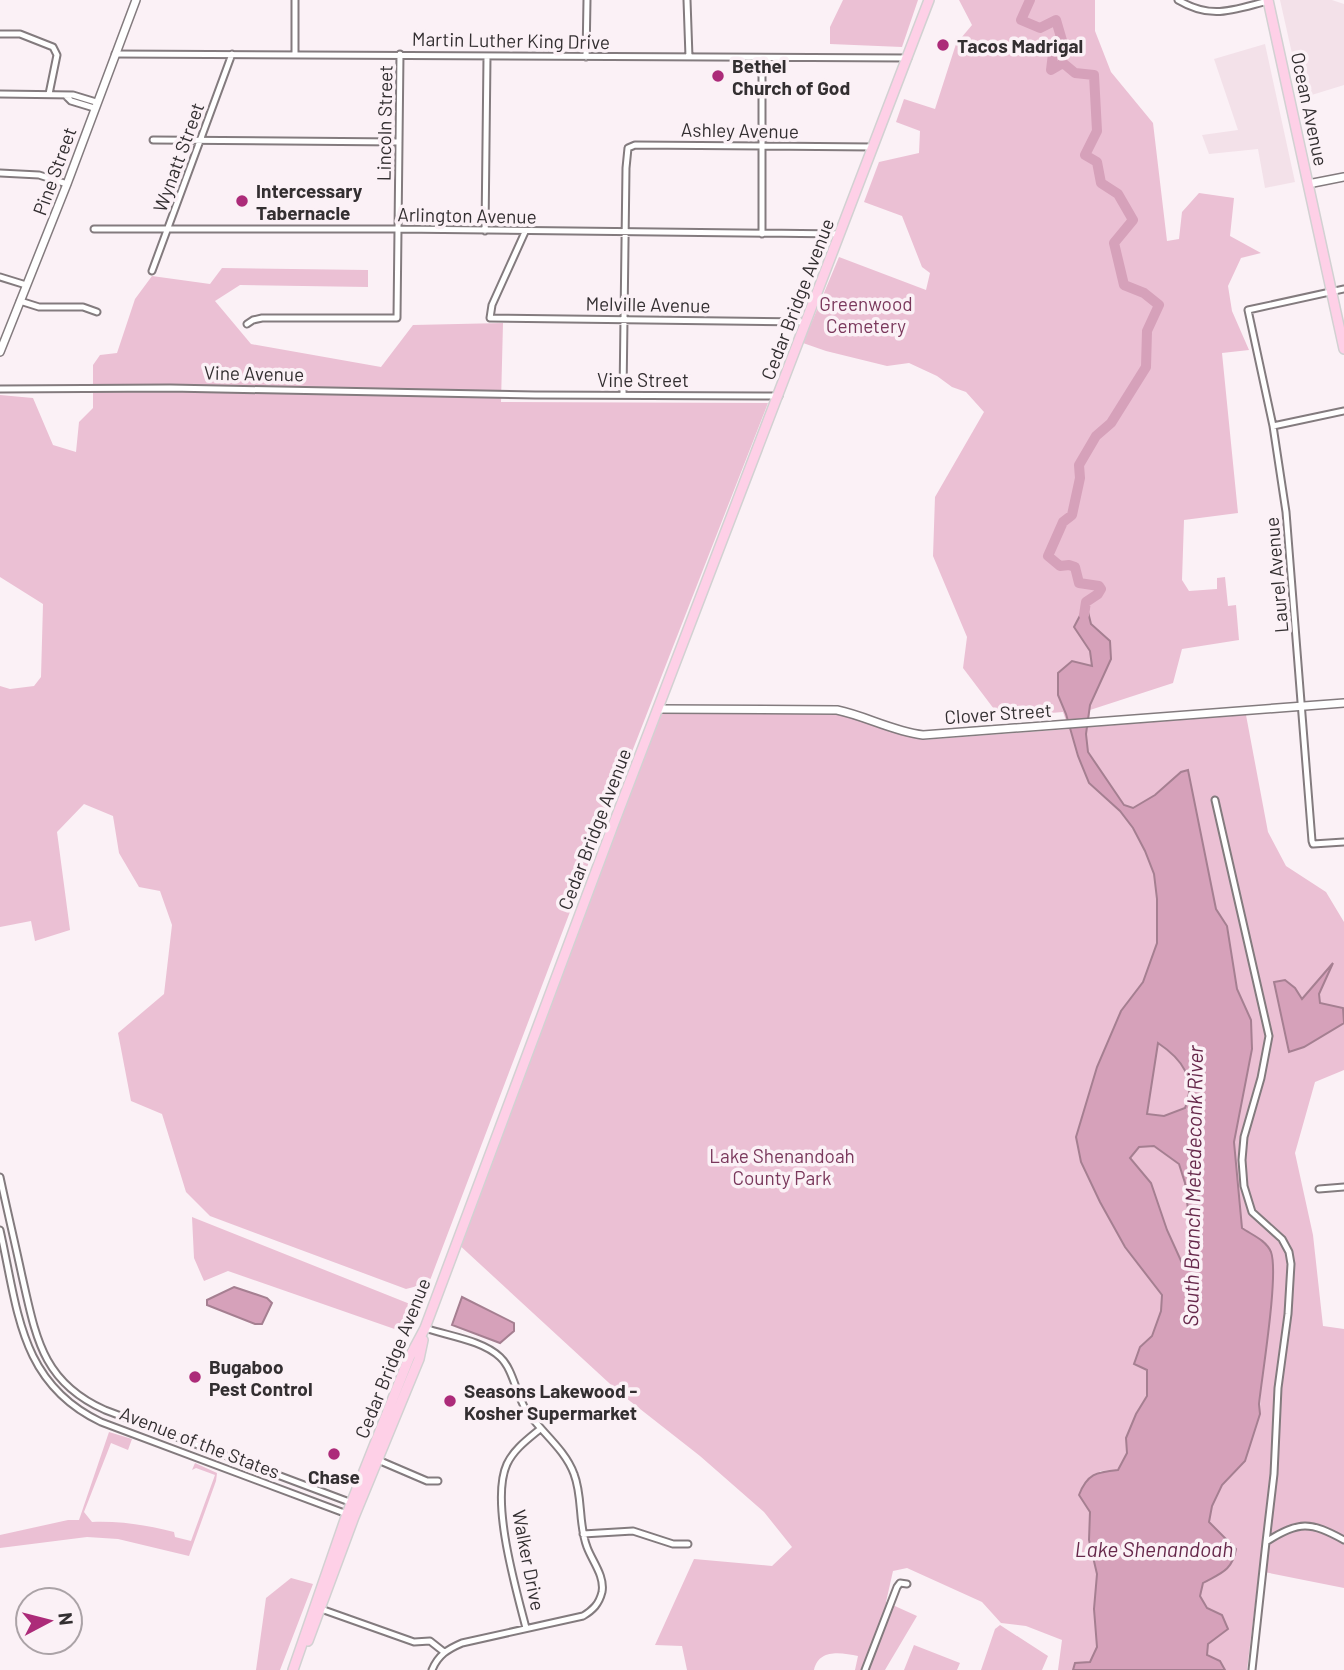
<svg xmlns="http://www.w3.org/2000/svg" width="1344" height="1670" font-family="Barlow,sans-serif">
  <rect width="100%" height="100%" fill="#fbf1f6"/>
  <!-- built -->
  <path fill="#f3e1e9" d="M 1280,0 L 1332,0 L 1344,4 L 1344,85 L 1302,98 Z
    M 1265,44 L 1295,182 L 1265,188 L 1258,149 L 1209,154 L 1202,135 L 1238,130 L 1214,59 Z"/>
  <!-- green -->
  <path fill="#ebc0d4" d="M 843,0 L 918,0 L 902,47 L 830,44 L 830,27 Z
    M 959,0 L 1095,0 L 1095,31 L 1111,72 L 1153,123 L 1167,241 L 1179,239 L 1182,212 L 1199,193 L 1234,198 L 1230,236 L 1261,253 L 1241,258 L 1228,286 L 1232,311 L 1249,350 L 1222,353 L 1238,513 L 1184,520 L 1182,580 L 1189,591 L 1217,589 L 1217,578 L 1225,577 L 1228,606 L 1236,605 L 1239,640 L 1182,649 L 1173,683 L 1090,710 L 1088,727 L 1246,715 L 1268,832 L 1286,866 L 1326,892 L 1344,922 L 1344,1070 L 1315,1082 L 1295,1153 L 1313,1235 L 1323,1326 L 1344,1329 L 1344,1588 L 1259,1571 L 1247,1670 L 1225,1670 L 1220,1661 L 1207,1655 L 1208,1644 L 1222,1615 L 1207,1608 L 1200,1596 L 1203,1583 C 1221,1573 1232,1571 1236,1550 L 1209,1523 L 1212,1506 L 1222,1485 L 1245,1461 L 1260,1414 L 1264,1242 L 1242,1229 L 1234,1141 L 1252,1049 L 1251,1020 L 1237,989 L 1227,926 L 1216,909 L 1181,772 L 1155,795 L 1133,808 L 1124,805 L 1088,752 L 1086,734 L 1066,712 L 1089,783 L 1120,811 L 1133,828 L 1145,851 L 1154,874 L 1157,899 L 1157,943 L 1143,982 L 1121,1011 L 1097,1067 L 1076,1137 L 1081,1162 L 1100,1202 L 1125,1247 L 1162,1294 L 1161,1311 L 1152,1336 L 1140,1347 L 1135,1363 L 1147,1369 L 1147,1396 L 1136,1414 L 1126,1438 L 1127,1453 L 1118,1470 L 1100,1471 L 1090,1512 L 1089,1540 L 1097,1574 L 1094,1609 L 1097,1647 L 1090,1662 L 1076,1663 L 1073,1670 L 1058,1670 L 1062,1640 L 1026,1626 L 1001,1623 L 982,1602 L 907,1568 L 893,1571 L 886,1602 L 917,1616 L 885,1670 L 855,1670 L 858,1656 C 842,1653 819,1648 814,1670 L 687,1670 L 682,1646 L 655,1645 L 694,1559 L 772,1566 L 792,1547 L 764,1512 L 700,1456 L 621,1394 L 456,1242 L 658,709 L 837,710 L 910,733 L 923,740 L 1069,729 L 1063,712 L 1000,717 L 963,668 L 967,637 L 933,556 L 935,497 L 984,412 L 966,392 L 952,387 L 937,376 L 909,363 L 887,366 L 826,351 L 803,343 L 839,257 L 926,290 L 930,273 L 922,267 L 902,216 L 864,202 L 879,162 L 919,153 L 920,131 L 896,122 L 904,99 L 935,109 L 956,44 L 972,25 Z
    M 222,268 L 368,270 L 368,287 L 240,285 L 215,301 L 251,344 L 381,367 L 413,325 L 503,323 L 501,402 L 768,403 L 584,875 L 429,1283 L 406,1289 L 210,1216 L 186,1192 L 162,1114 L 131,1101 L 118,1033 L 164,994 L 172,925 L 160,891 L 139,887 L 119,853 L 113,816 L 84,804 L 57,832 L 70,930 L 35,941 L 31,921 L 0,927 L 0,686 L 10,689 L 34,686 L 41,677 L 43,604 L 0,577 L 0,395 L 33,398 L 53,445 L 76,452 L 79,422 L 93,408 L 93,365 L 100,355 L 117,353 L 135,299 L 152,276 L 210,284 Z
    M 1158,1043 C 1181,1059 1197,1078 1185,1108 L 1164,1116 L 1147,1114 Z
    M 1154,1146 L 1179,1164 L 1185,1183 L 1194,1265 L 1182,1263 L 1130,1158 L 1139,1147 Z
    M 192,1217 L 420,1308 L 406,1333 L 228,1271 L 204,1281 L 194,1258 Z
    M 109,1432 L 132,1439 L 128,1450 L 111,1443 L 84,1512 L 92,1522 C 121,1521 146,1525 174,1532 L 175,1537 L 191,1541 L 215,1475 L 196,1468 L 192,1470 L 195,1463 L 217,1473 L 216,1481 L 189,1556 L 118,1539 L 87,1537 L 0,1548 L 0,1535 L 68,1520 L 79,1520 Z
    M 291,1578 L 313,1584 L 280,1670 L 256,1670 L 266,1598 Z
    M 1000,1625 L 1048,1656 L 1042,1670 L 981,1670 L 995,1629 Z
    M 914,1645 L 960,1663 L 957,1670 L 904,1670 Z"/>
  <!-- water -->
  <path fill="#d6a1ba" stroke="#a57f91" stroke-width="2" fill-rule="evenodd" d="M 1086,604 L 1091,624 L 1110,641 L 1111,659 L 1090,705 L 1086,734 L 1088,752 L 1124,805 L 1133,808 L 1155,795 L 1181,772 L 1188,770 L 1216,909 L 1227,926 L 1237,989 L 1251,1020 L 1252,1049 L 1234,1142 L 1242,1228 C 1252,1235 1266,1240 1271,1252 C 1279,1274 1262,1375 1259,1404 L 1260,1414 L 1245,1461 L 1222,1485 L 1212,1506 L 1209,1522 L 1236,1549 C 1232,1571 1221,1573 1203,1583 L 1200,1596 L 1207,1608 L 1222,1615 L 1228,1629 L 1208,1644 L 1207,1655 L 1220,1661 L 1225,1670 L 1073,1670 L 1075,1663 L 1090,1662 L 1097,1647 L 1094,1609 L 1097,1574 L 1089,1540 L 1090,1512 L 1079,1495 C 1087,1474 1096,1472 1118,1470 L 1127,1453 L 1126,1438 L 1136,1414 L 1147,1396 L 1147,1370 L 1134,1364 L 1140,1347 L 1152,1336 L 1161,1311 L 1162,1295 L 1125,1247 L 1100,1202 L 1081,1162 L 1076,1137 L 1097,1067 L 1121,1011 L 1143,982 L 1157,943 L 1157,899 L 1154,874 L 1145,851 L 1133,828 L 1120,811 L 1089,783 L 1078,756 L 1066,714 L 1058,695 L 1058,673 L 1072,661 L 1092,666 L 1090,651 L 1074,627 ZM 1158,1043 C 1182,1059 1197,1079 1185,1108 L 1164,1116 L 1147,1114 ZM 1154,1146 L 1179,1164 L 1185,1183 L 1194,1264 L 1182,1263 L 1167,1230 L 1151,1183 L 1130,1158 L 1139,1147 Z
    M 1333,963 L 1319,994 L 1320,1003 L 1343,1008 L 1344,1023 L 1304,1047 L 1289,1052 L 1274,982 L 1285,980 L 1295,988 L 1302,999 Z
    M 234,1287 L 267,1298 L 272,1303 L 262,1324 L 255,1324 L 207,1305 L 207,1300 Z
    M 462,1297 L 514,1323 L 514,1331 L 500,1343 L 452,1325 Z"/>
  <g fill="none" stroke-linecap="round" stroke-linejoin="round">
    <!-- river -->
    <path stroke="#d6a1ba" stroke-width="10" d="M 1030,0 L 1021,20 L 1040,28 L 1056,20 L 1063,44 L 1054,45 L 1051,70 L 1063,63 L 1075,73 L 1094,75 L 1097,131 L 1085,155 L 1097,162 L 1101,183 L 1118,194 L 1133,220 L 1114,243 L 1124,285 L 1144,293 L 1159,305 L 1147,331 L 1146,367 L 1111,423 L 1096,436 L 1079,465 L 1080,478 L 1072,515 L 1063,522 L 1048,556 L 1060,566 L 1069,565 L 1075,567 L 1079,583 L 1099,586 L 1101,589 L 1098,594 L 1086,602 L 1084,615"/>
    <defs>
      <path id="minor" d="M 687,0 L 689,57
        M 1178,0 C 1212,20 1232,10 1268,1
        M 0,34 L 20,34 L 53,47 L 57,55 L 49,94
        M 115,54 L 908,58
        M 295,54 L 295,0
        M 586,57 L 587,0
        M 0,94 L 73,95 L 96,102
        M 66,96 L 71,101 L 94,108
        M 153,140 L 399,142
        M 0,173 L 39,175 L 67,184
        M 94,229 L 399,229 L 840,234
        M 485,231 L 487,57
        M 525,232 L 492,305 L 490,318 L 806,322
        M 762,234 L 762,58
        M 152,271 L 232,54
        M 0,277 L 26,285
        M 1344,289 L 1248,310 L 1273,426 L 1286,512 L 1312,841 L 1313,844 L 1344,842
        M 20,301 L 39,307 L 83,307 L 97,312
        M 247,324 L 253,320 L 262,318 L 397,318 L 400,54
        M 0,389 L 170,388 L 535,395 L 779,396
        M 623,395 L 626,168 L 628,148 L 635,145 L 873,147
        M 1273,426 L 1344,411
        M 1215,800 L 1269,1036 L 1261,1078 L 1244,1137 L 1242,1160 L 1244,1186 L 1252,1212 L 1282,1239 L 1289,1252 L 1291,1264 L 1288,1314 L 1278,1388 L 1274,1474 L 1266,1542
        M 0,1177 C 7,1210 15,1243 22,1276 C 36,1337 42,1382 105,1410 L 352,1503
        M 1319,1189 L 1344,1187
        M 0,1230 C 18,1309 19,1383 101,1422 L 347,1514
        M 425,1328 C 448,1336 482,1340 500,1357 C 513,1369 516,1394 526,1410 C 540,1431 565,1449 574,1474 C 583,1497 578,1524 587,1547 C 592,1561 605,1576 602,1592 C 599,1604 593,1610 583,1616 L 462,1643 C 448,1649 438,1655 432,1670
        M 378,1460 L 427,1481 L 438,1481
        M 583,1534 L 633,1531 L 673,1544 L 688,1544
        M 321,1609 L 414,1642 L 430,1641 L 444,1652
        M 526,1628 C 516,1589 490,1501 507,1464 C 514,1449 528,1439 540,1429
        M 865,1670 L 897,1587 L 900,1583 L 907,1584
        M 1252,1670 L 1266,1542 C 1299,1520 1311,1522 1344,1540"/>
      <path id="tertiary" d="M 1308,184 L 1344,177
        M 0,352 L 67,184 L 136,0
        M 658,709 L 837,710 C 866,716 892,731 923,735 L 1344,703"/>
      <path id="primary" d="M 1268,0 L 1344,349
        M 308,1641 L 354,1517 L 419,1359 L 423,1340
        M 293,1670 L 347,1514 L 409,1358 L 425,1328 L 614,823 L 929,0"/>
    </defs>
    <!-- minor casing -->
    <use href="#minor" stroke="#837b7e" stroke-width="9"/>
    <!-- tertiary casing -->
    <use href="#tertiary" stroke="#837b7e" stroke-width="10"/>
    <!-- primary casing -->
    <use href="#primary" stroke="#d2d1d2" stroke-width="12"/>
    <!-- minor -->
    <use href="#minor" stroke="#fff" stroke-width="5"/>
    <!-- tertiary -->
    <use href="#tertiary" stroke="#fff" stroke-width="7"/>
    <!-- primary -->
    <use href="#primary" stroke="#fed0e7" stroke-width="9"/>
  </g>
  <!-- markers -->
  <g fill="#ac2b79" stroke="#fbf1f6" stroke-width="2.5">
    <circle cx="943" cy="45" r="7"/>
    <circle cx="718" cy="76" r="7"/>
    <circle cx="242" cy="201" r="7"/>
    <circle cx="195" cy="1377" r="7"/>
    <circle cx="450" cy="1401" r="7"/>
    <circle cx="334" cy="1454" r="7"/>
  </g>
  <g text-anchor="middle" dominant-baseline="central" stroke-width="7" stroke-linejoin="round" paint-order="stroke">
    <!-- street labels -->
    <g font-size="19" fill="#332f31" stroke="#fbf1f6">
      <text transform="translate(511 40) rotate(1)">Martin Luther King Drive</text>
      <text transform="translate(1310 109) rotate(78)">Ocean Avenue</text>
      <text transform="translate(384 123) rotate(-89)">Lincoln Street</text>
      <text transform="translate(740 130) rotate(1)">Ashley Avenue</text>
      <text transform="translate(178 157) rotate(-70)">Wynatt Street</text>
      <text transform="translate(54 171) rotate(-70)">Pine Street</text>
      <text transform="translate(467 215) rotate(1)">Arlington Avenue</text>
      <text transform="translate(797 299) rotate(-69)">Cedar Bridge Avenue</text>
      <text transform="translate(648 304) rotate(1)">Melville Avenue</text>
      <text transform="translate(254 373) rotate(1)">Vine Avenue</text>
      <text x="643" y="379">Vine Street</text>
      <text transform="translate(1276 575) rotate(-95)">Laurel Avenue</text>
      <text transform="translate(998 713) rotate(-4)">Clover Street</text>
      <text transform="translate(594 829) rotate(-69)">Cedar Bridge Avenue</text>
      <text transform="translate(392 1358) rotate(-68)">Cedar Bridge Avenue</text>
      <text transform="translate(200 1442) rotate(21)">Avenue of the States</text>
      <text transform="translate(529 1560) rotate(79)">Walker Drive</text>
    </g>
    <!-- poi labels -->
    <g font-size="19" font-weight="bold" fill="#332f31" stroke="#fbf1f6" text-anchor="start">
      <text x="957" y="45">Tacos Madrigal</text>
      <text x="732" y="65">Bethel<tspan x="732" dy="22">Church of God</tspan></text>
      <text x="256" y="190">Intercessary<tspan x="256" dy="22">Tabernacle</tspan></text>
      <text x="209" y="1366">Bugaboo<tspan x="209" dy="22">Pest Control</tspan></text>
      <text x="464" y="1390">Seasons Lakewood -<tspan x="464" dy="22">Kosher Supermarket</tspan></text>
      <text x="334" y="1476" text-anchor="middle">Chase</text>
    </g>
    <!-- park labels -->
    <g font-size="19" fill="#7a385c" stroke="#fbf1f6">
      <text x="866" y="303">Greenwood<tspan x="866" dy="22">Cemetery</tspan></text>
      <text x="782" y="1155">Lake Shenandoah<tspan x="782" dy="22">County Park</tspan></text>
    </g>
    <!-- water labels -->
    <g font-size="21" font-style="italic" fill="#67284b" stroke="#fbf1f6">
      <text transform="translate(1192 1186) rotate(-89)">South Branch Metedeconk River</text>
      <text x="1154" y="1548">Lake Shenandoah</text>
    </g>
  </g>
  <!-- north arrow -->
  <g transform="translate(49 1621) rotate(83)"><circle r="33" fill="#fbf1f6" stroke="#aba3a7" stroke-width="2"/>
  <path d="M0-5L12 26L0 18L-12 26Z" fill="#ac2b79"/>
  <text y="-10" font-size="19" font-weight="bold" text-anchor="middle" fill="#332f31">N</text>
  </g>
</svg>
